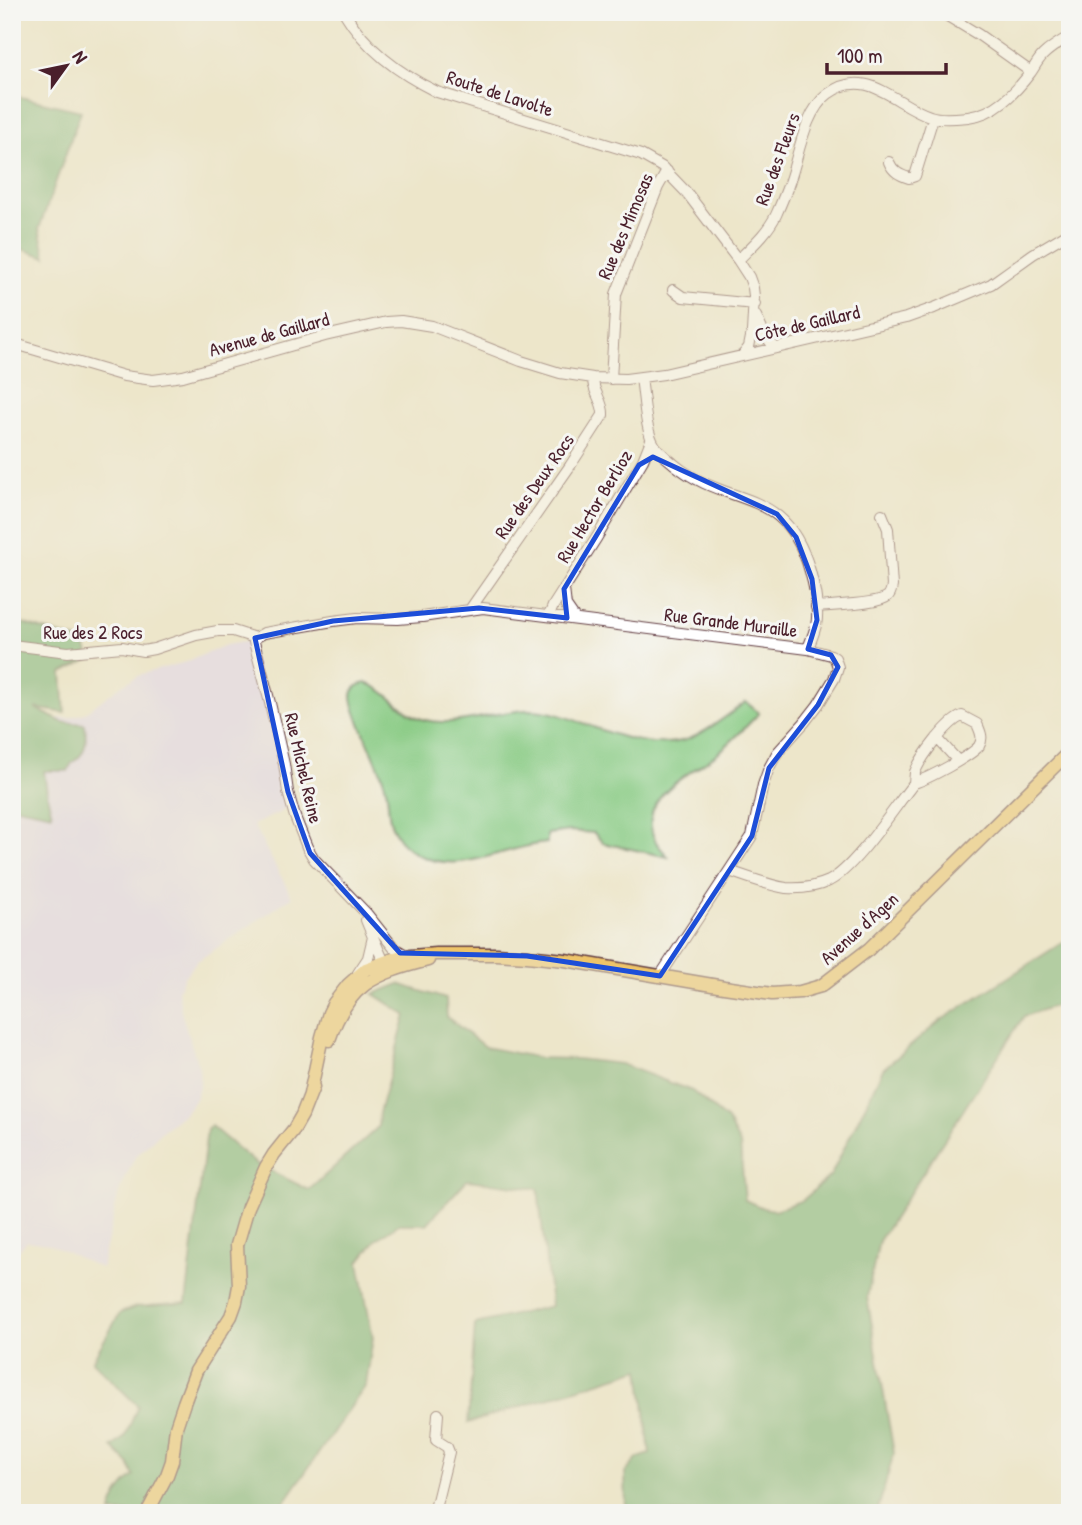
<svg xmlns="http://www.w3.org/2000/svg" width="1082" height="1525" font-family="'Patrick Hand',sans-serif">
  <rect width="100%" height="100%" fill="#f6f6f2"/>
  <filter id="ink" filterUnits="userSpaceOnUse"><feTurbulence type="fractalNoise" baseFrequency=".0143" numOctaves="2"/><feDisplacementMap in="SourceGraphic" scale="14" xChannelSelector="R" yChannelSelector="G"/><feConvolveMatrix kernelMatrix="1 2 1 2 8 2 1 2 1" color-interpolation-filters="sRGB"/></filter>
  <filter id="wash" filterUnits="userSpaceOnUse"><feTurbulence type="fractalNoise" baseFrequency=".00686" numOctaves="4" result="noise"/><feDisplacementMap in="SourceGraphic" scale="28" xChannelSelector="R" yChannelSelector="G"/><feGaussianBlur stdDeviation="1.57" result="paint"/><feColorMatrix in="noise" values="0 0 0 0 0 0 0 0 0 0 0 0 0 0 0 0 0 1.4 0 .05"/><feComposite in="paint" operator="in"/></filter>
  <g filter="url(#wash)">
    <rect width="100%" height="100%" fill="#ede6cb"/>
    <!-- built -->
    <path fill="#dfd5f5" d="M 249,641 L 268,709 L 283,778 L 285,808 L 281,812 L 253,825 L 292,897 L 196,962 L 184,977 L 178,990 L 182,1015 L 199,1068 L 200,1084 L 195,1099 L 185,1113 L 164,1129 L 135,1157 L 119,1192 L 101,1268 L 49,1244 L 27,1241 L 12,1258 L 12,701 L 54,718 L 69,718 L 85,713 L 122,685 L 142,674 L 186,662 L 226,645 Z"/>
    <!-- green -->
    <path fill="#89cb84" stroke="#6a7558" stroke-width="2" d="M 366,683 C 388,689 402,714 425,720 C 456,728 498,710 531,710 C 553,711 572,719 593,727 C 620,737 652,748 682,741 C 701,737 729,714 746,702 L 759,713 C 745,728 731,743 715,755 C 689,775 635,798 655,840 C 658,847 664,851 668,857 L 603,843 L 594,833 L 570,831 L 547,834 L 547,843 C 505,846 463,875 421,856 C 408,851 397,839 392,826 C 387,814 389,800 386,788 C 381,769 372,751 364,733 C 360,722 353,709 352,697 C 352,688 358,685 366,683 Z"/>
    <!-- forest -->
    <path fill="#6eaf72" stroke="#5c674e" stroke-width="2" d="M 12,95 L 81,111 L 39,229 L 46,257 L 12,246 Z
      M 12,620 L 84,642 L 90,659 L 62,673 L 65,713 L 35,708 L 62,722 L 85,724 C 86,736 88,749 78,758 C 71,764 72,762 68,771 L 44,771 L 48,799 L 52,814 L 12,806 Z
      M 1068,939 L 1070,939 L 1070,1001 L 1024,1016 L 879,1241 L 867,1297 L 894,1453 L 877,1513 L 626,1513 L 625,1473 L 638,1458 L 650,1454 L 640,1369 L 468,1423 L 475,1324 L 551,1306 L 538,1189 L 467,1180 L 427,1224 L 399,1224 L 376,1240 L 359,1262 L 373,1338 L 366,1385 L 277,1513 L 111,1513 C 114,1497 122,1486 134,1476 L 129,1464 L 112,1447 L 125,1437 L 138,1406 L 92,1361 L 120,1313 L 136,1307 L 186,1303 L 207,1129 L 211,1126 L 255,1163 L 309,1190 L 378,1127 L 379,1113 L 406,1015 L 374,994 L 399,984 L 446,999 L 447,1017 L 485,1047 L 540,1058 L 577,1059 L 621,1064 L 692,1091 L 727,1120 L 740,1144 L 745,1200 L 763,1208 L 775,1210 L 803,1200 L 831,1175 L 883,1069 L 940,1021 Z"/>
  </g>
  <g filter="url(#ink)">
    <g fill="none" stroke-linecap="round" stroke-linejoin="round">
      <defs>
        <path id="minor" d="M 344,12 C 366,49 398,73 437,92 L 641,155 L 662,167 L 687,193 L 738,260 L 749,277 L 753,288 L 754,296 L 752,332 L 749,347 L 742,356
          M 941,12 L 979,35 L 1031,72
          M 889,162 C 893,172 900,175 909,178 L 915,176 L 933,118
          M 738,260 C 752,246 768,232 776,215 C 781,204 786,192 790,180 C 799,154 805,111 828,94 C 867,65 895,105 930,116 C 940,120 957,118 968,117 C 995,114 1015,93 1031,72 C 1035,66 1038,60 1043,55 C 1051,47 1060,42 1070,36
          M 673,290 L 683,297 L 755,304
          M 756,316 L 764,334 L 775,348
          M 12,343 L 124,376 L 153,380 L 183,376 L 325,336 L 386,322 L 401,321 L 432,326 L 521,361 L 560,373 L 593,378 L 626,379 L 664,374 L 906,318 L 934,308 L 991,284 L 1033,254 L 1070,232
          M 641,378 C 644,396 645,431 655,446 C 660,453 667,458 674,464 C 729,510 785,483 810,571 C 814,585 818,603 817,618 C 817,628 811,639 808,649
          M 611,379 L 616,294 L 658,187 L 667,171
          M 564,589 L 566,606 L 575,619
          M 816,607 C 831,605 878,605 888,596 C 891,593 891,590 892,586 L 888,529 L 882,514
          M 471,608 L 570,466 L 603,415 C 604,401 592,392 593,378
          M 549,616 L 553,606 L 597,537 L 643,460 L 651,440
          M 255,638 L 264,633 L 333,621 L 357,618 L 398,619 L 422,617 L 483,608 L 808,649 L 831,655 L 835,658 L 838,667 L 834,679 L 818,705 L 804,723 L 777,753 L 769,768 L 763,785 L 752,836 L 660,976
          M 255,638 L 254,642 L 270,703 L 284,764 L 288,792 L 295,817 L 307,847 L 314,859 L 367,914 L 394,948 L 406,955
          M 12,645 L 68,652 L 122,647 L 143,651 L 154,649 L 196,635 L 218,631 L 233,631 L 255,638
          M 937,738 L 958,761
          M 729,871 C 748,877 767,885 786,888 C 800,889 816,887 829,881 C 855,868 894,808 914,783 C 927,779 971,756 979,746 C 984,738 980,731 977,724 L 962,716 C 947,722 921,757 915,772 C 915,774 914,782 914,783
          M 373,937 L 383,960 L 390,966
          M 358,973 L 368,958 L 373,937 L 366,920
          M 434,1513 L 449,1452 L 447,1447 L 436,1440 L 438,1414"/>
        <path id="major" d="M 329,1040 C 348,984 374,974 428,960
          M 310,1094 L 322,1037 L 329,1013 L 334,1003 L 348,985 L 366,969 L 399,957 L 436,954 L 497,954 L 527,956 L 565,960 L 724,987 L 772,994 L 800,992 L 821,986 L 869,949 L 1070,751
          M 147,1513 L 167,1475 L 172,1461 L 176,1427 L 184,1403 L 196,1371 L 231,1316 L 236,1302 L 239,1286 L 237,1245 L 248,1207 L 266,1167 L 274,1154 L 294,1129 L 302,1115 L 313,1087"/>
      </defs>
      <!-- minor casing -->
      <use href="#minor" stroke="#623d43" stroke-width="12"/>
      <!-- major casing -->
      <use href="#major" stroke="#623d43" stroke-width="15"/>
      <!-- minor -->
      <use href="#minor" stroke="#fff" stroke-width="10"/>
      <!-- major -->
      <use href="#major" stroke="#eec469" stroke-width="12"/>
    </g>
  </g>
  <!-- marked area -->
  <path d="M0 0H1082V1525H0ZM 653,457 L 777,514 L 796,537 L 812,579 L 817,620 L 808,649 L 831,655 L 838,667 L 818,705 L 769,768 L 752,836 L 660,976 L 527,956 L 400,953 L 310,853 L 288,792 L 255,638 L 333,621 L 479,608 L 567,618 L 564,589 L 639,465 Z" fill="#ede6cb" fill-opacity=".55" fill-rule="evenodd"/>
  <path fill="none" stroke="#1d4ed8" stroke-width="5" stroke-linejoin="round" d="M 653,457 L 777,514 L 796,537 L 812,579 L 817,620 L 808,649 L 831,655 L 838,667 L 818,705 L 769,768 L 752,836 L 660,976 L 527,956 L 400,953 L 310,853 L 288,792 L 255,638 L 333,621 L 479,608 L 567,618 L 564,589 L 639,465 Z"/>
  <g text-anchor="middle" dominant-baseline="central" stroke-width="6" stroke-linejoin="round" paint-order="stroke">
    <!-- street labels -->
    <g font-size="19" fill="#4a1f2b" stroke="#f6f6f2">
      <text transform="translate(500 93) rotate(18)">Route de Lavolte</text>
      <text transform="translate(777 159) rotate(-70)">Rue des Fleurs</text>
      <text transform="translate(625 226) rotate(-67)">Rue des Mimosas</text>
      <text transform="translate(807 323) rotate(-13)">Côte de Gaillard</text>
      <text transform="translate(269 334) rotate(-15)">Avenue de Gaillard</text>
      <text transform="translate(534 486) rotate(-55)">Rue des Deux Rocs</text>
      <text transform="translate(594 506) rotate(-59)">Rue Hector Berlioz</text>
      <text transform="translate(731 622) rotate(7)">Rue Grande Muraille</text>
      <text x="93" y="632">Rue des 2 Rocs</text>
      <text transform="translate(304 768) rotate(77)">Rue Michel Reine</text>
      <text transform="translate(859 928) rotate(-42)">Avenue d'Agen</text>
    </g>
  </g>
  <!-- margin -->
  <rect width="1082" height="1525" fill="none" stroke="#f6f6f2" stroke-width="42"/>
  <!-- north arrow -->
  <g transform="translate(66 66) rotate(57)" stroke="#f6f6f2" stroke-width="5" paint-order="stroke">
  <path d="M0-5L12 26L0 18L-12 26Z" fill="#4a1f2b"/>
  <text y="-10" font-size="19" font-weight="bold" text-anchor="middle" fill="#4a1f2b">N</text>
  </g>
  <!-- scale -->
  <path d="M827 63v10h119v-10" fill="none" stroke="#4a1f2b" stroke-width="3.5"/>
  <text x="837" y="63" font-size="21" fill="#4a1f2b" stroke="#f6f6f2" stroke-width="5" paint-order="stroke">100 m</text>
</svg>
